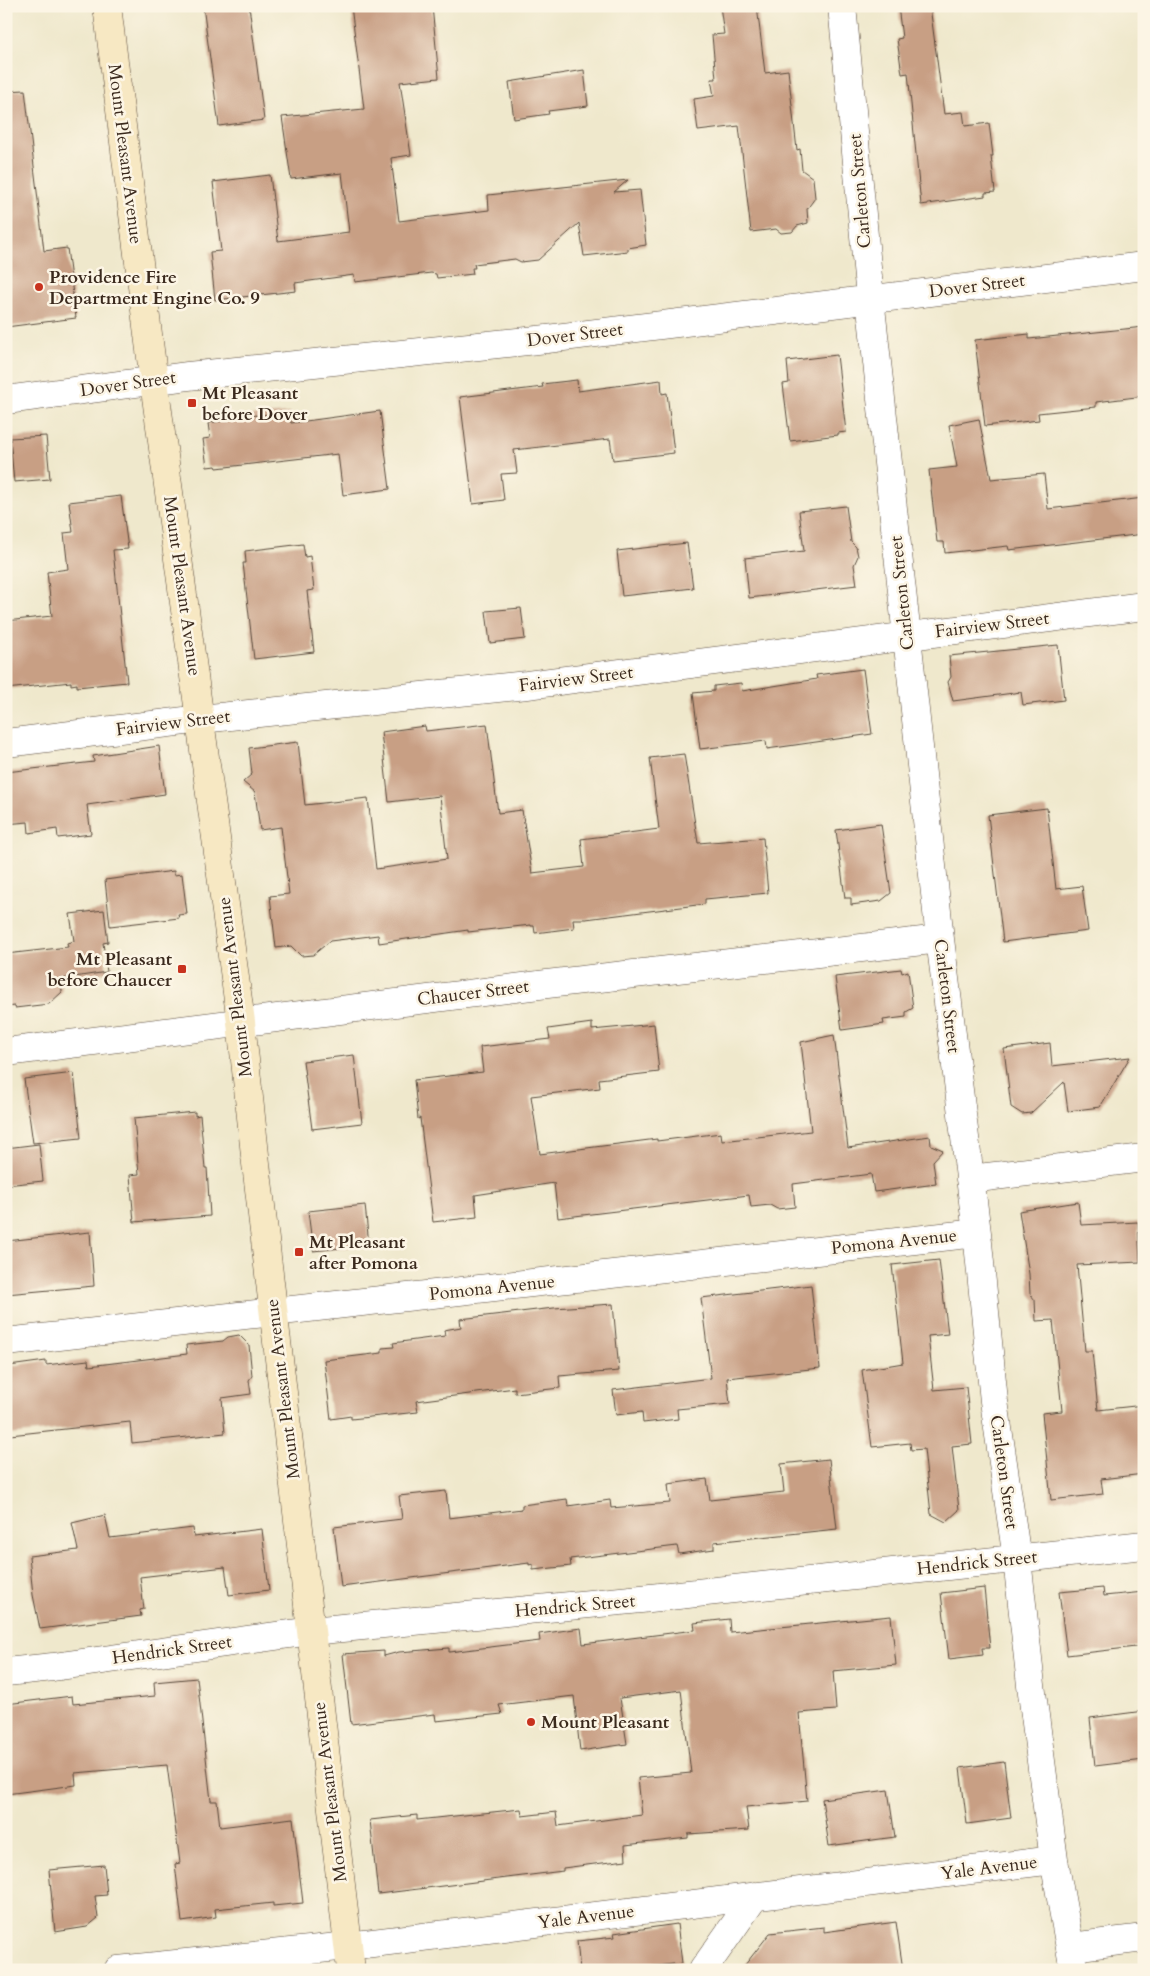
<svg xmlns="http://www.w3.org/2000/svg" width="1150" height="1976" font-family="Cardo,serif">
  <rect width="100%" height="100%" fill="#fcf5e5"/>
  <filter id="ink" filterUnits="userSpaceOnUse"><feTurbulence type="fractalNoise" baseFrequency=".02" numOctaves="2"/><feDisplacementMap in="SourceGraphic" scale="10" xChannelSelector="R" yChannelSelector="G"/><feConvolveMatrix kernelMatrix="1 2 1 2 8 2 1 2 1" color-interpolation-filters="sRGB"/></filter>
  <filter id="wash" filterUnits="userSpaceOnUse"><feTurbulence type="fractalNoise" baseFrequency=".0096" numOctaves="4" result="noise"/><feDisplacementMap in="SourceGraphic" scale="20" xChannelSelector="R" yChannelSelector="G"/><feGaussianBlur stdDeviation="1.12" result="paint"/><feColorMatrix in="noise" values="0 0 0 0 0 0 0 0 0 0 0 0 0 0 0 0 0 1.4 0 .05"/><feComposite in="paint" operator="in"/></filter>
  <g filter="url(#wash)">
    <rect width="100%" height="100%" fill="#efe8cc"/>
    <g id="blocks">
      <!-- building -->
      <path fill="#c89f84" d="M 203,6 L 249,6 L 264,120 L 219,126 Z
        M 351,6 L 432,6 L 439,78 L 400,82 L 411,155 L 391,158 L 399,221 L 489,210 L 488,195 L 628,180 L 614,192 L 640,190 L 646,245 L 628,248 L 628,251 L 584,256 L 579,223 L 538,260 L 521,262 L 515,259 L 474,264 L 475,268 L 472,268 L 473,274 L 437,278 L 436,274 L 431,273 L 355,282 L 354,275 L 295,283 L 296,291 L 215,300 L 210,252 L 221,251 L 213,182 L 270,175 L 278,241 L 349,232 L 342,173 L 291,179 L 282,117 L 364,109 Z
        M 720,6 L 757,6 L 765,73 L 788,70 L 797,150 L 800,149 L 802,170 L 813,178 L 815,198 L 807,209 L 808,223 L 797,226 L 792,232 L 781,233 L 776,229 L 751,232 L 739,126 L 698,131 L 694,99 L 714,96 L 711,79 L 716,79 L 712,35 L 724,34 Z
        M 898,6 L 930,6 L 944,114 L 963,112 L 965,126 L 989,123 L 993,156 L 991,156 L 995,192 L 985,193 L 985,196 L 921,205 L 908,73 L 902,74 L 897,39 L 902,38 Z
        M 584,70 L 588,106 L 548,111 L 549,114 L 514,119 L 509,82 Z
        M 25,90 L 44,251 L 67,248 L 76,318 L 6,327 L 6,91 Z
        M 1144,327 L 1144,396 L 1096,402 L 1096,407 L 1038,413 L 1039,420 L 985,426 L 975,340 L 1029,334 L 1029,339 Z
        M 837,355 L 846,432 L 838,433 L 838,435 L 790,441 L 783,384 L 789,383 L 787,361 Z
        M 577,380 L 578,391 L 661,380 L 662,394 L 667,393 L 674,453 L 613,460 L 610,439 L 514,450 L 517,473 L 501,474 L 504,500 L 473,504 L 460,397 L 543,387 L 542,384 Z
        M 380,411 L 390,489 L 343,495 L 338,454 L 217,468 L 216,466 L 207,467 L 203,439 L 210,438 L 208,423 L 229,420 L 229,417 L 290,413 L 291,423 Z
        M 979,419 L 991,479 L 1044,474 L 1048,509 L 1144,498 L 1144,534 L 1009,550 L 1008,546 L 945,553 L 944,542 L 937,542 L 929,470 L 957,467 L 949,425 Z
        M 46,436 L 50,479 L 14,482 L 10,438 Z
        M 121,496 L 128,549 L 113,550 L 127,682 L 77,687 L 77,684 L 71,685 L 71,682 L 6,689 L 6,621 L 52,616 L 47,572 L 68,569 L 64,533 L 73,532 L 69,502 Z
        M 846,506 L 851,542 L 856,547 L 858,556 L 854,565 L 857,585 L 749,598 L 745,558 L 804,551 L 799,511 Z
        M 687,543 L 693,588 L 622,596 L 617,551 Z
        M 303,544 L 305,557 L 310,556 L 314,590 L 307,591 L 314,652 L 254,659 L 243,563 L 246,563 L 245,551 Z
        M 521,608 L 525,639 L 490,643 L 486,611 Z
        M 1058,645 L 1064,700 L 1023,705 L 1021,692 L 953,701 L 948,682 L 951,677 L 949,656 Z
        M 863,669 L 872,734 L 767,749 L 766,741 L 700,749 L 693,693 L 714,691 L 714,686 L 741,683 L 742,691 L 817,679 L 816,675 Z
        M 487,724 L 498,813 L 522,810 L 532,873 L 584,867 L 581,839 L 659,829 L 650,758 L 684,754 L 698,843 L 763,838 L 768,893 L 705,899 L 705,904 L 586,919 L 573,919 L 574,928 L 535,933 L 534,926 L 531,926 L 531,925 L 468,932 L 468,930 L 379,943 L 378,935 L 330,941 L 313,955 L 301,956 L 291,946 L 276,948 L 270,896 L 289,894 L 281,827 L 260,830 L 255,792 L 243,782 L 252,774 L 249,748 L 298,742 L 305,805 L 368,798 L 376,869 L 447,859 L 440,796 L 389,802 L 381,732 L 425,726 L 426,731 Z
        M 159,746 L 165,794 L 87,805 L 91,834 L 58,838 L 57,829 L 29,833 L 28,822 L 6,824 L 6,772 L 94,762 L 93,756 Z
        M 1047,808 L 1056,889 L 1082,886 L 1088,931 L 1003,942 L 988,815 Z
        M 881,824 L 891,893 L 881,901 L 851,905 L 851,898 L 845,898 L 836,830 Z
        M 174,871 L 174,875 L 182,874 L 187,914 L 178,915 L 179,918 L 110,926 L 105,880 Z
        M 104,910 L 108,942 L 103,943 L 107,972 L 61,979 L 62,992 L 49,1004 L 15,1008 L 15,1006 L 6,1007 L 6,954 L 68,947 L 67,943 L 74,941 L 70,914 Z
        M 901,969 L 902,973 L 908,971 L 913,1008 L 906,1012 L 906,1017 L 883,1020 L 884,1024 L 842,1030 L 835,977 Z
        M 592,1023 L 592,1030 L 654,1024 L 659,1072 L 599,1079 L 600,1088 L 531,1096 L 540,1154 L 657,1139 L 657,1141 L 721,1133 L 722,1141 L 811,1131 L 801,1042 L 834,1035 L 848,1148 L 930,1136 L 931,1145 L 943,1150 L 933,1161 L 936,1184 L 874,1192 L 871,1174 L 793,1184 L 795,1207 L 777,1209 L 770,1205 L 751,1207 L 749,1195 L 558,1218 L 554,1183 L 475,1195 L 477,1217 L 433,1222 L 420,1118 L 418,1119 L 414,1080 L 483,1072 L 480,1047 L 550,1039 L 548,1029 Z
        M 1050,1043 L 1052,1066 L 1130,1057 L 1100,1107 L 1068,1111 L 1064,1082 L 1031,1113 L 1022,1114 L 1011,1107 L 1004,1049 Z
        M 354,1055 L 362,1123 L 312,1129 L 303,1061 Z
        M 74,1073 L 81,1138 L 33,1143 L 24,1079 Z
        M 195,1112 L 195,1116 L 200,1115 L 205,1168 L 207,1168 L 210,1216 L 134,1222 L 130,1175 L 139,1174 L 134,1118 Z
        M 39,1144 L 43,1181 L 6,1185 L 6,1148 Z
        M 1078,1202 L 1081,1225 L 1138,1222 L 1140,1262 L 1077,1265 L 1085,1351 L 1092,1351 L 1098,1410 L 1144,1405 L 1144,1474 L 1101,1479 L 1103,1494 L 1051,1500 L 1042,1413 L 1062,1411 L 1053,1320 L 1036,1321 L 1035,1300 L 1030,1294 L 1029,1274 L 1019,1211 Z
        M 365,1205 L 369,1245 L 313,1251 L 308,1211 Z
        M 90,1232 L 94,1286 L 6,1294 L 6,1241 Z
        M 939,1260 L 948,1334 L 928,1336 L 934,1390 L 966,1387 L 972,1444 L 952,1446 L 959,1510 L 946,1522 L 931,1514 L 924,1449 L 911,1450 L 910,1443 L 872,1447 L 862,1370 L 903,1363 L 892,1265 Z
        M 811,1285 L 820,1368 L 727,1378 L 730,1404 L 677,1409 L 678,1419 L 643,1423 L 642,1412 L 616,1415 L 613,1390 L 711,1378 L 701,1298 Z
        M 613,1304 L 619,1371 L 559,1376 L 560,1388 L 515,1393 L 515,1388 L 416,1401 L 418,1412 L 351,1419 L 351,1416 L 331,1419 L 324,1360 L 382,1353 L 382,1348 L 394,1347 L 393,1343 L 445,1336 L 444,1330 L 461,1327 L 460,1319 L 554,1308 Z
        M 239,1335 L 249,1345 L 252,1376 L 249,1380 L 251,1394 L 222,1398 L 225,1433 L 132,1443 L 130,1422 L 10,1435 L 6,1398 L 6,1374 L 9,1374 L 9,1366 L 46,1361 L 46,1365 L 88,1360 L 89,1366 L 187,1354 L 186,1345 L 223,1341 L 228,1337 Z
        M 829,1459 L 837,1529 L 714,1542 L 714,1549 L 679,1554 L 677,1546 L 570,1559 L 571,1566 L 533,1570 L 533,1564 L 529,1565 L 529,1563 L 341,1587 L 334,1527 L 402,1519 L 399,1496 L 446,1491 L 449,1518 L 522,1509 L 522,1505 L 567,1499 L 568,1506 L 610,1500 L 611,1508 L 670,1503 L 668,1484 L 707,1479 L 710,1500 L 784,1492 L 781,1464 Z
        M 105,1515 L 110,1538 L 193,1528 L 194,1537 L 262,1529 L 269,1590 L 229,1595 L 225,1567 L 140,1577 L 144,1609 L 140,1610 L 141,1616 L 40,1629 L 33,1595 L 29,1556 L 78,1550 L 72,1523 Z
        M 984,1588 L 990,1648 L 982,1648 L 983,1655 L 949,1659 L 941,1593 Z
        M 1103,1588 L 1104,1596 L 1144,1592 L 1144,1646 L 1067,1655 L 1059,1592 Z
        M 891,1616 L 896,1665 L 833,1671 L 836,1710 L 799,1713 L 807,1801 L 746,1807 L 749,1830 L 688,1834 L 688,1838 L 625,1845 L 626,1860 L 563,1868 L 563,1871 L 378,1894 L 370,1820 L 417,1815 L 417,1820 L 521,1809 L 522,1816 L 556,1812 L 558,1826 L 642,1815 L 638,1778 L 691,1773 L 681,1690 L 620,1698 L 627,1744 L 580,1751 L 574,1696 L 499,1705 L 502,1714 L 436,1721 L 435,1714 L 351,1724 L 343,1654 L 384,1651 L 384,1656 L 399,1652 L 449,1648 L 449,1652 L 540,1641 L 539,1634 L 581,1628 L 583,1644 L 695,1630 L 694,1623 L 729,1619 L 730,1632 Z
        M 197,1678 L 211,1801 L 217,1801 L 220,1827 L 293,1818 L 303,1903 L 273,1906 L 273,1903 L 215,1909 L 216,1917 L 182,1922 L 175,1864 L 180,1863 L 167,1765 L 75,1773 L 76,1785 L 6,1794 L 6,1704 L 72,1696 L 73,1704 L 155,1696 L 154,1682 Z
        M 1144,1711 L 1144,1760 L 1095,1766 L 1090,1718 Z
        M 1004,1762 L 1011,1818 L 967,1824 L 960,1768 Z
        M 888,1790 L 895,1837 L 829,1846 L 822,1799 Z
        M 104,1865 L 107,1895 L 95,1896 L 98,1918 L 87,1927 L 55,1932 L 49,1870 Z
        M 896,1922 L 903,1970 L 741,1970 L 770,1933 L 824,1927 L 824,1932 Z
        M 677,1924 L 682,1963 L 621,1970 L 580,1970 L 577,1941 L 615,1937 L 614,1933 Z"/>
    </g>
  </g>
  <g filter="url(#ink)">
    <use href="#blocks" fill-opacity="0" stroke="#564638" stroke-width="1"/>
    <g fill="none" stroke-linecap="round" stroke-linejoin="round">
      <defs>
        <path id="minor" d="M 842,6 L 870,298 L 940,939 L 977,1233 L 994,1401 L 1017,1559 L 1031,1685 L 1054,1860 L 1074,1970
          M 6,400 L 188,376 L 547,339 L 1144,266
          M 6,743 L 201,719 L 527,685 L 1144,606
          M 6,1052 L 547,984 L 940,939
          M 970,1179 L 1144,1158
          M 6,1342 L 977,1233
          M 6,1672 L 53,1667 L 311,1631 L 641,1599 L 1144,1545
          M 1071,1947 L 1144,1938
          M 118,1970 L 348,1946 L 1054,1860
          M 703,1970 L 755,1896"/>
        <path id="secondary" d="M 107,6 L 154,382 L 241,1022 L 255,1155 L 351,1970"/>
      </defs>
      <!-- minor casing -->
      <use href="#minor" stroke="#564638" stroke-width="29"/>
      <!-- secondary casing -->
      <use href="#secondary" stroke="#564638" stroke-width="29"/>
      <!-- minor -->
      <use href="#minor" stroke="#fff" stroke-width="28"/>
      <!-- secondary -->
      <use href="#secondary" stroke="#f7e8c3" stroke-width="28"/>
    </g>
  </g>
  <!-- markers -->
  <g fill="#c8321e" stroke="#fcf5e5" stroke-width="2">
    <circle cx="39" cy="287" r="5"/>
    <rect x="187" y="398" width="10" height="10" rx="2.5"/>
    <rect x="177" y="964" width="10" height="10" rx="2.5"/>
    <rect x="294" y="1247" width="10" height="10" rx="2.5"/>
    <circle cx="531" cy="1722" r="5"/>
  </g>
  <g text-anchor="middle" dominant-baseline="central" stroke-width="5" stroke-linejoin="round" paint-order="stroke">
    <!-- street labels -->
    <g font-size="18" fill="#3b2a1e" stroke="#fcf5e5">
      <text transform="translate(125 154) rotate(83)">Mount Pleasant Avenue</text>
      <text transform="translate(860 191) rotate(-95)">Carleton Street</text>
      <text transform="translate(977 286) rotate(-7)">Dover Street</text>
      <text transform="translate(575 335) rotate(-7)">Dover Street</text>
      <text transform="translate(128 384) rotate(-8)">Dover Street</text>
      <text transform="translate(182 586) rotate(82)">Mount Pleasant Avenue</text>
      <text transform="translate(902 593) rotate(-96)">Carleton Street</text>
      <text transform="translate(992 625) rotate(-7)">Fairview Street</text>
      <text transform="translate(576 679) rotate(-7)">Fairview Street</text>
      <text transform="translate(173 723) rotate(-7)">Fairview Street</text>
      <text transform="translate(235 987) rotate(-97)">Mount Pleasant Avenue</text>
      <text transform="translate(473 993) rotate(-7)">Chaucer Street</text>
      <text transform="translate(947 996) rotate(83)">Carleton Street</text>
      <text transform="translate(894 1242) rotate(-6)">Pomona Avenue</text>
      <text transform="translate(492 1288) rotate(-6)">Pomona Avenue</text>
      <text transform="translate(283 1389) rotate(-97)">Mount Pleasant Avenue</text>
      <text transform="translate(1004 1472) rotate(82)">Carleton Street</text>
      <text transform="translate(977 1563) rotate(-6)">Hendrick Street</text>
      <text transform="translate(575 1606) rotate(-5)">Hendrick Street</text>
      <text transform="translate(172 1650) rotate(-8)">Hendrick Street</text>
      <text transform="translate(330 1792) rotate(-97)">Mount Pleasant Avenue</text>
      <text transform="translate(989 1868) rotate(-7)">Yale Avenue</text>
      <text transform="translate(586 1917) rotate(-7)">Yale Avenue</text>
    </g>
    <!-- poi labels -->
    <g font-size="18" font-weight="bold" fill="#3b2a1e" stroke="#fcf5e5" text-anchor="start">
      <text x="49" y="277">Providence Fire<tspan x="49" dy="21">Department Engine Co. 9</tspan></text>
      <text x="202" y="393">Mt Pleasant<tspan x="202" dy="21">before Dover</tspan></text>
      <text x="172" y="959" text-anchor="end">Mt Pleasant<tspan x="172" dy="21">before Chaucer</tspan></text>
      <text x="309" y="1242">Mt Pleasant<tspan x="309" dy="21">after Pomona</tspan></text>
      <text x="541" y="1722">Mount Pleasant</text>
    </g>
  </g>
  <!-- margin -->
  <rect width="1150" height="1976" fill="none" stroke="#fcf5e5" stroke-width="25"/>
</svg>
